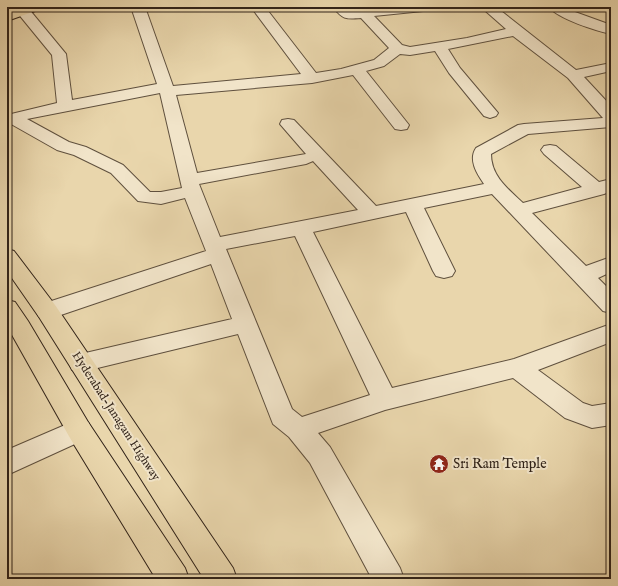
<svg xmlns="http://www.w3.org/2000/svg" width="618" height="586" font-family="'IM FELL English',serif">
  <rect width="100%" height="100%" fill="#e9d6ac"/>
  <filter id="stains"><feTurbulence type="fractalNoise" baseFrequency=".005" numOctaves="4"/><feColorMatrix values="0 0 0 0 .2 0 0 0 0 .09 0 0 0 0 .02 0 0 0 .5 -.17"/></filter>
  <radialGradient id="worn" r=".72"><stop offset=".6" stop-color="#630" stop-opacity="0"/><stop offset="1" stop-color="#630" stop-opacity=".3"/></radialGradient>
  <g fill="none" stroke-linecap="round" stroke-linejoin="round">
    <defs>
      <path id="minor" d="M 23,7 L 28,8 L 66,54 L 72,100 L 157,84 L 131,7 L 145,7 L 173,86 L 301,74 L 251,7 L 265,7 L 316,73 L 341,69 L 374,60 L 389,48 L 361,18 C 346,19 343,20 333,7 L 347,7 L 350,11 L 385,7 L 430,7 L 428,10 L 423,11 L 374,16 L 402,45 L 410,47 L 467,38 L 506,29 L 481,7 L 496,7 L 576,70 L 611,63 L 611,71 L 584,77 L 611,106 L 611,127 L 528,134 L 491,154 C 491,176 508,189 523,203 L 582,187 L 544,154 L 541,150 L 544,146 L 550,145 L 556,146 L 599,182 L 611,179 L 611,191 L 604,194 L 532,213 L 586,266 L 611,257 L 611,272 L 598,278 L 611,291 L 611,313 L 603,311 L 492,194 L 424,208 L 455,271 L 452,276 L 444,278 L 436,276 L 433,271 L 406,212 L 313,232 L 392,388 L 514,359 L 611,324 L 611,342 L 538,370 L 583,403 L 592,406 L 611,403 L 611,425 L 592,428 L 565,418 L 513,378 L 385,410 L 318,433 L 330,447 L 400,568 L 404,579 L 372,579 L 310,463 L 289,437 L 273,424 L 238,334 L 81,372 L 72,370 L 69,363 L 72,356 L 81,354 L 232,319 L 211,264 L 55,317 L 47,319 L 39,317 L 36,311 L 39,305 L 206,251 L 185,198 L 161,204 L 138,201 L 111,173 L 74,155 L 57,150 L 11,124 L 7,125 L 7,115 L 57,103 L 52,55 L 16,11 L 18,8 ZM 513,36 L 568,78 L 603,118 L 524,124 L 518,125 L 476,148 C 468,160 477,174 484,184 L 376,206 L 294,120 L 288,119 L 282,120 L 280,124 L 306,154 L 197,173 L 176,95 L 312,83 L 353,75 L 395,129 L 401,130 L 407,129 L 409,125 L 366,71 L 384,66 L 400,54 L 410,55 L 435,51 L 449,73 L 484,116 L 490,118 L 496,116 L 498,113 L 460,68 L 448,49 ZM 160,93 L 182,188 L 161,192 L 150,192 L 123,165 L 86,147 L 69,142 L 27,119 ZM 313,161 L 358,210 L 220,237 L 199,184 L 306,164 ZM 295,236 L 370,395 L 302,417 L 292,409 L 226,249 Z
        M 549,7 L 566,7 L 575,12 L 611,25 L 611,34 C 597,31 558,19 549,7 Z
        M 79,419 L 88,422 L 92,430 L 88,438 L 7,475 L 7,450 Z"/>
      <path id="major" d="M 21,7 L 40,7 L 38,10 L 7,21 L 7,12 Z"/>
      <path id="highway" d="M 7,249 L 14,251 L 55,305 L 233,568 L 237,579 L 204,579 L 39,317 L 7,271 Z
        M 7,300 L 15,302 L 28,321 L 88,422 L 185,568 L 189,579 L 156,579 L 70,438 L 7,326 Z"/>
    </defs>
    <!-- minor casing -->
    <use href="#minor" stroke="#5f503e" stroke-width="2"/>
    <!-- major casing -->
    <use href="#major" stroke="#312319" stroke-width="2"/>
    <!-- highway casing -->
    <use href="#highway" stroke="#312319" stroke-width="2"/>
    <!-- minor -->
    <use href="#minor" fill="#f1e4c9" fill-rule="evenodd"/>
    <!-- major -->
    <use href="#major" fill="#e9d6ac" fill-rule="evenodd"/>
    <!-- highway -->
    <use href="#highway" fill="#e9d6ac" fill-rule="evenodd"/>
  </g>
  <!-- icons -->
  <defs>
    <symbol id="temple-disc" viewBox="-11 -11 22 22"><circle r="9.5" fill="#8f2418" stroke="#f1e4c9"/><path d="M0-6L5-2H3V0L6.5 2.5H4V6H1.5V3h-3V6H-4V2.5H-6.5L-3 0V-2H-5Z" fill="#fff"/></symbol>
  </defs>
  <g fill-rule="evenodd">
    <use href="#temple-disc" x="428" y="453" width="22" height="22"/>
  </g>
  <g text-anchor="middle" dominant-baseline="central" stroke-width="4" stroke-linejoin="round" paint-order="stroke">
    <!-- street labels -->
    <g font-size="12" fill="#312319" stroke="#f1e4c9">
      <text transform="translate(116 416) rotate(57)">Hyderabad-Janagam Highway</text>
    </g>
    <!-- near-poi labels -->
    <g font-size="14" fill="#312319" stroke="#f1e4c9" text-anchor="start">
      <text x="453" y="464">Sri Ram Temple</text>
    </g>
  </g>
  <!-- margin -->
  <rect width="618" height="586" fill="none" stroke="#e9d6ac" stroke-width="24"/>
  <rect x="8" y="8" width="602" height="570" fill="none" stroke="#312319" stroke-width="2"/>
  <rect x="12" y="12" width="594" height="562" fill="none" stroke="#312319"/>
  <rect width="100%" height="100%" filter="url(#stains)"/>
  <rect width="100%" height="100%" fill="url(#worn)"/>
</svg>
